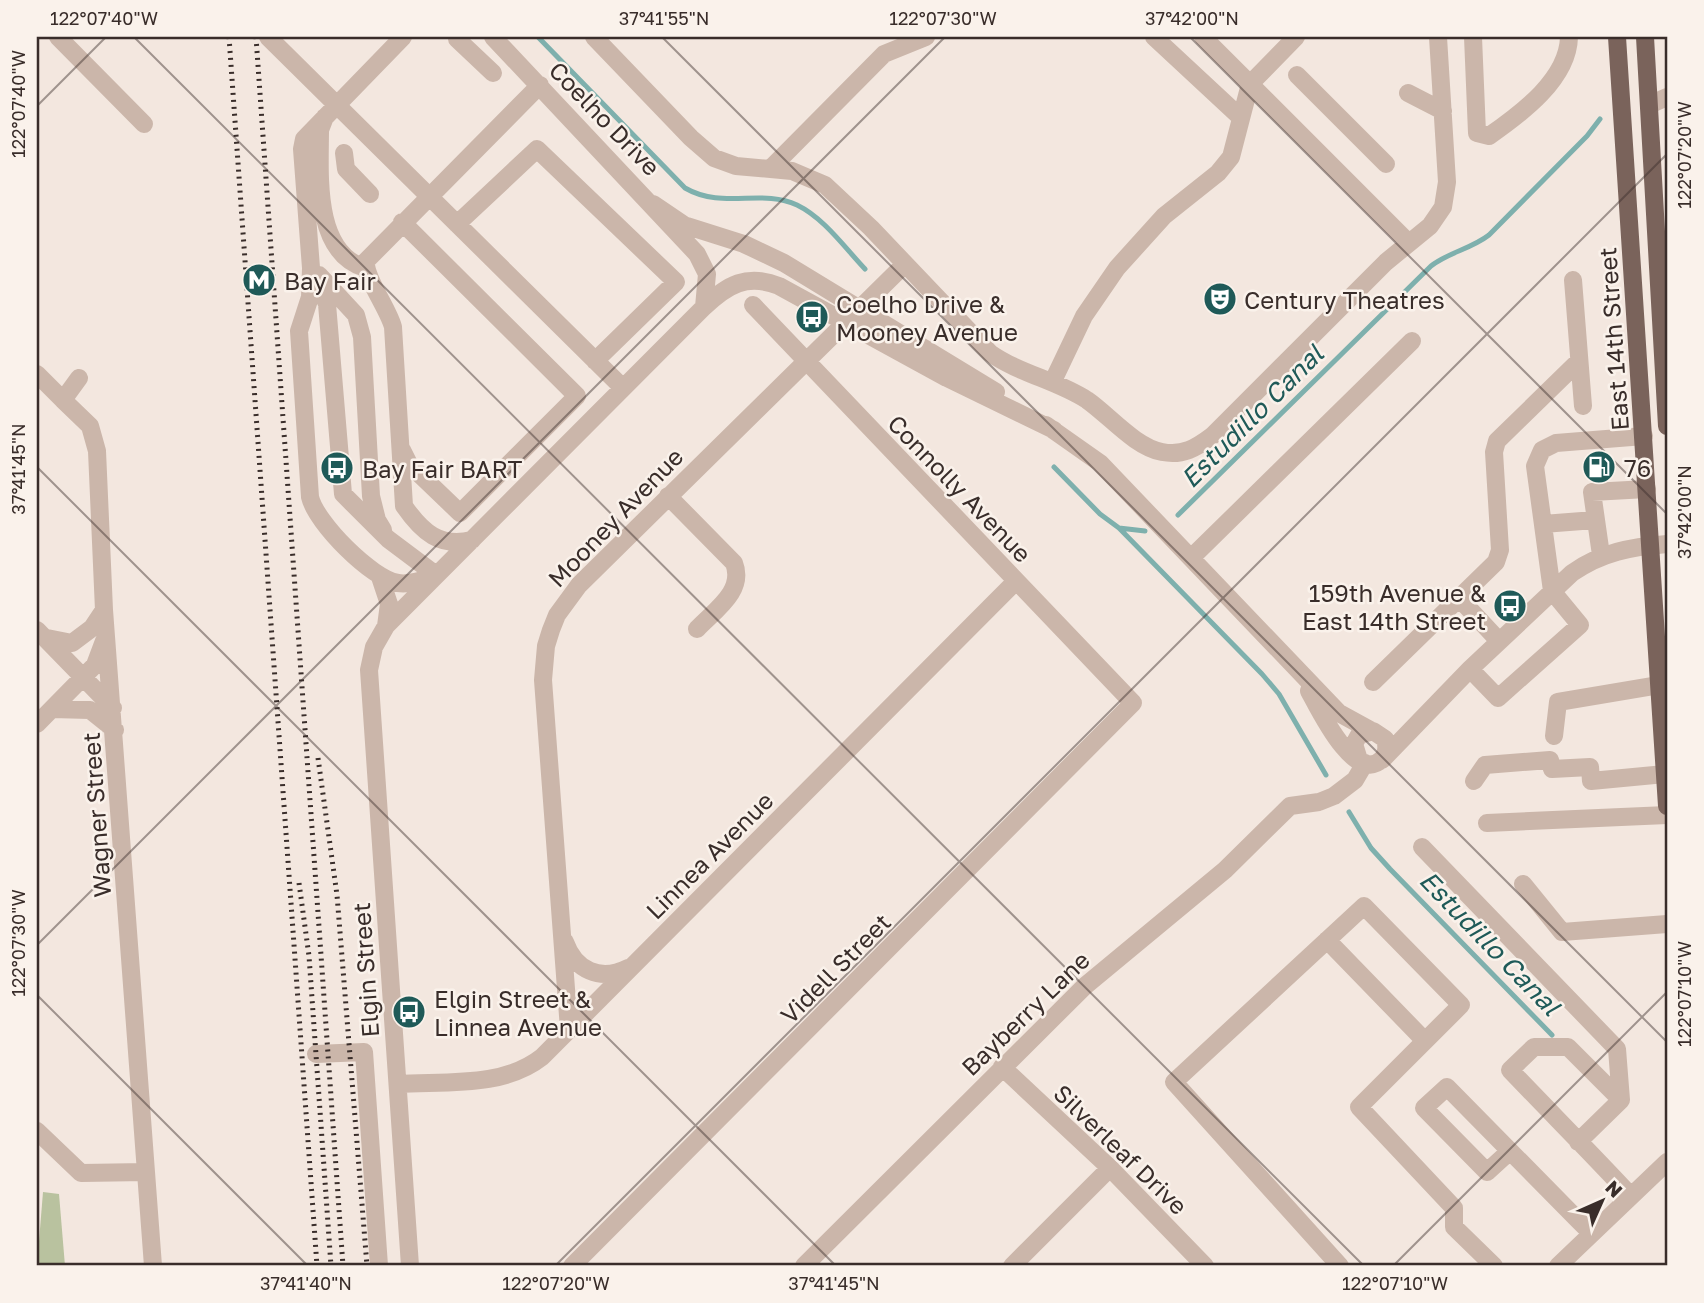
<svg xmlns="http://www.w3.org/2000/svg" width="1704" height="1303" font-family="'Golos Text',sans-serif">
  <rect width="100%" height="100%" fill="#f3e7df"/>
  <!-- green -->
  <path fill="#b9c29f" d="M 43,1192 L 59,1194 L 65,1266 L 37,1266 Z"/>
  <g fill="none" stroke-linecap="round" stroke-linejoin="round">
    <!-- stream -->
    <path stroke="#7eb0ad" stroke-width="5" d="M 538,37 L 685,188 C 723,210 761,188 797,205 C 824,218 845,248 865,269
      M 1054,467 L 1100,514 L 1119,528 L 1262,674 L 1279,694 L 1326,775
      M 1178,515 L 1431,266 C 1449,252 1471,249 1489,235 L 1587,136 L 1600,119
      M 1119,528 L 1145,531
      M 1349,812 L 1371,848 L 1390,869 L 1552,1035"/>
    <!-- minor -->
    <path stroke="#cbb6aa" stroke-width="18" d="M 58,37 L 144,124
      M 268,37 L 623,388
      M 403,37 L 304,139 L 302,149 L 311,268 L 310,297 L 299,331 L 310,497 C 316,523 372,579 398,583 C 411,585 424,579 436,575
      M 493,37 L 697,254 L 707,274 L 704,307
      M 594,37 L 691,138 L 714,158 L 736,166 L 792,171 L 825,185 L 871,228 L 990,353 C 1020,374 1056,380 1087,400 C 1110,416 1135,447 1162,452 C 1183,456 1196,448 1212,436 L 1386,262 L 1430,226 L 1443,207 L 1447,182 L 1438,37
      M 1154,37 L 1239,116
      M 1203,37 L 1408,242
      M 1473,37 L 1477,133 L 1489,136 C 1522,113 1568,79 1569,37
      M 457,39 L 493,73
      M 1297,75 L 1386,164
      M 1408,93 L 1443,111
      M 1649,105 L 1667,97
      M 325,117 L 320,130 C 320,174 313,252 365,268
      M 344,153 L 346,169 L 370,194
      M 771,168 L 884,54 L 926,37
      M 653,204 L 684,225 L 744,244 L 784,263 L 996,392
      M 402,222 L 577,396 L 460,513 L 409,464 L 402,450
      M 457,224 L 537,149 L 676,282 L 595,361
      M 313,272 L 327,304 L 343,494 L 388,539 L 436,575
      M 319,275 L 356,315 L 362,337 L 371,496 L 377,520 L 383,530
      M 1573,280 L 1583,406
      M 37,374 L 63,400
      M 79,378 L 63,400 L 90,426 L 97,451 L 104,610 L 153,1266
      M 1053,381 L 1084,316 L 1117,268 L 1164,216 L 1218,173 L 1231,157 L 1250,84 L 1296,37
      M 1046,425 L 1100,463 L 1339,713 L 1370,730
      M 668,496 L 734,563 C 745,591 715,610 697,629
      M 1543,524 L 1595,520
      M 472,540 C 440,548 422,532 404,506 L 393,327 C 388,308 364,277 366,261 L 540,85
      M 1601,555 L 1592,492 L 1647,489
      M 1191,558 L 1412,341
      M 380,577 L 389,604 L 386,626
      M 1459,598 L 1499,641
      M 37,630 L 113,708
      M 47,638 L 72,643 L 92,628 L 104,610
      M 1470,669 L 1498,698 L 1580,625 L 1552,591 L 1535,466 L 1542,450 L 1556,443 L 1644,436
      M 1373,682 L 1496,562 L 1500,550 L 1494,452 L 1497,441 L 1579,361
      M 1309,691 C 1318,707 1355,786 1382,759 C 1388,753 1387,746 1385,739 L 1373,731 L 1359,735 L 1354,744 L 1359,760
      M 52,709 L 90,710 L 115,730
      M 37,724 L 95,665 L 104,641
      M 1554,736 L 1558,702 L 1659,685
      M 1382,760 L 1470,669 L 1572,573 C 1602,552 1631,547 1667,544
      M 1474,781 L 1485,765 L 1550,760 L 1552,769 L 1590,767 L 1591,781 L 1665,774
      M 1487,823 L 1667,815
      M 1422,847 L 1617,1049 L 1621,1100
      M 1523,884 L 1562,932 L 1667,924
      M 1327,940 L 1425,1041
      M 565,942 C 575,970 600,982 628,968
      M 569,1029 L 543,680 L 546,646 L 551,630 L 557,615 L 579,585 L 903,266
      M 316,1054 L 364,1052 L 379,1266
      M 1002,1067 L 1110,1168 L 1205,1266
      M 398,1084 C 445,1081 503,1088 542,1057 L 1016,581
      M 37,1131 L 81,1173 L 146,1172
      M 1578,1142 L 1621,1100 L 1568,1047 L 1534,1047 L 1510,1070 C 1550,1112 1591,1153 1630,1195
      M 1510,1151 L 1487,1172 L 1424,1108 L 1447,1087 L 1578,1220 L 1591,1233
      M 410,1266 L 369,670 L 374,647 L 386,626 L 704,307 C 727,285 747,273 779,286 L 947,378 L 1054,430
      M 572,1266 L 1133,703 L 753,305
      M 804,1266 L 1085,986 L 1225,870 L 1290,806 L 1319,802 L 1334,796 L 1355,780 L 1365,763
      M 1012,1266 L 1110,1168
      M 1340,1266 L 1174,1082 L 1364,906 L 1461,1005 L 1359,1107 L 1454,1208 L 1454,1227 L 1494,1266
      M 1558,1266 L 1667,1162"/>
    <!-- major -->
    <path stroke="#7a635b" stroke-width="18" d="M 1617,37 L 1667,806
      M 1645,37 L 1667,426"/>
    <!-- rail -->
    <path stroke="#392d2a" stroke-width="5" stroke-dasharray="2 5" stroke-linecap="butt" d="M 229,37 L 317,1266
      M 256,37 L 343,1266
      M 318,758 L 337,895 L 367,1266
      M 299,883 L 309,956 L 331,1266"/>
  </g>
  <!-- ticks -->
  <path fill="none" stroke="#392d2a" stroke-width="2" stroke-opacity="0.45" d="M 134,37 L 1364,1266M 662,37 L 1667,1042M 1190,37 L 1667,514M 37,106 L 106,37M 37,467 L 836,1266M 37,945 L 945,37M 37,995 L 308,1266M 555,1266 L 1667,154M 1393,1266 L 1667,992"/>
  <!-- icons -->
  <defs>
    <symbol id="metro-disc" viewBox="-11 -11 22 22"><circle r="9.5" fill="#1f5a58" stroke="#faf2eb"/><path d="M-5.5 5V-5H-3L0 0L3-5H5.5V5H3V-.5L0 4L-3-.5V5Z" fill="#fff"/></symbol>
    <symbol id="theatre-disc" viewBox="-11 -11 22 22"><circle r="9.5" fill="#1f5a58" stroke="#faf2eb"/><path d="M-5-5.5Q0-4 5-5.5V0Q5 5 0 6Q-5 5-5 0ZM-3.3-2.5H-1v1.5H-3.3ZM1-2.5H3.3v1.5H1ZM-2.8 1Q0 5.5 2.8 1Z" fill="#fff"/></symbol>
    <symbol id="bus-disc" viewBox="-11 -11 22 22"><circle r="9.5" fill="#1f5a58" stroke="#faf2eb"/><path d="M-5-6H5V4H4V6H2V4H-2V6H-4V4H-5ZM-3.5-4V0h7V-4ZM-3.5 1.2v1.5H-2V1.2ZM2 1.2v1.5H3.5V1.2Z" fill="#fff"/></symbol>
    <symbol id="fuel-disc" viewBox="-11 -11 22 22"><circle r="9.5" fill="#1f5a58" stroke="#faf2eb"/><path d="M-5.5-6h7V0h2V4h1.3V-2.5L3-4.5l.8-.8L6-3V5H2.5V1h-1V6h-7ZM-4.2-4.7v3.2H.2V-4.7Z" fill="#fff"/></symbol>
  </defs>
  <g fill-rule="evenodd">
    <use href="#metro-disc" x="240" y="261" width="38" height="38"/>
    <use href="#theatre-disc" x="1201" y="280" width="38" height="38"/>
    <use href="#bus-disc" x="793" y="298" width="38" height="38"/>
    <use href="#fuel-disc" x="1580" y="448" width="38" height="38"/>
    <use href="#bus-disc" x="318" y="449" width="38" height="38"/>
    <use href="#bus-disc" x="1491" y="587" width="38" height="38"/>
    <use href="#bus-disc" x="390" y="993" width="38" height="38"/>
  </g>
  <g text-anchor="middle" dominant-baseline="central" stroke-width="5" stroke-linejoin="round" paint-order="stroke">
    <!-- street labels -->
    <g font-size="24" fill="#392d2a" stroke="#faf2eb">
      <text transform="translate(605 118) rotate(46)">Coelho Drive</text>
      <text transform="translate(1613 339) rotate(-94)">East 14th Street</text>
      <text transform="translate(960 488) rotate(46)">Connolly Avenue</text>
      <text transform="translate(615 517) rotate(-46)">Mooney Avenue</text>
      <text transform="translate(96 815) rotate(-94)">Wagner Street</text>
      <text transform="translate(709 855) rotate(-45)">Linnea Avenue</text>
      <text transform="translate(835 968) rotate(-45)">Videll Street</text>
      <text transform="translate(365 970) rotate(-94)">Elgin Street</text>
      <text transform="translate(1025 1013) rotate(-44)">Bayberry Lane</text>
      <text transform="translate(1121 1149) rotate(44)">Silverleaf Drive</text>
    </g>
    <!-- poi labels -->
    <g font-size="24" fill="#392d2a" stroke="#faf2eb" text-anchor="start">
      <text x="284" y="280">Bay Fair</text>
      <text x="1244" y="299">Century Theatres</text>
      <text x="836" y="303">Coelho Drive &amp;<tspan x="836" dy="28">Mooney Avenue</tspan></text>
      <text x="1624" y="467">76</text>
      <text x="362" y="468">Bay Fair BART</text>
      <text x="1486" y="592" text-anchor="end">159th Avenue &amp;<tspan x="1486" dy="28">East 14th Street</tspan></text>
      <text x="434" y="998">Elgin Street &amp;<tspan x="434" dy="28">Linnea Avenue</tspan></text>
    </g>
    <!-- water labels -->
    <g font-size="26" font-style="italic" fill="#1f5a58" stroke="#faf2eb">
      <text transform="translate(1252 416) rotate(-45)">Estudillo Canal</text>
      <text transform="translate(1490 943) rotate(46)">Estudillo Canal</text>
    </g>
  </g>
  <!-- border -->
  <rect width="1704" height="1303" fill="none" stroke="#faf2eb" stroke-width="77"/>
  <!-- north arrow -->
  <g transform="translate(1602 1201) rotate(45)" stroke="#faf2eb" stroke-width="5" paint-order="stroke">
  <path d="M0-5L12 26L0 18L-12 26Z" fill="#392d2a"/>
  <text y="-10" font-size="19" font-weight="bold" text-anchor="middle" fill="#392d2a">N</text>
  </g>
  <rect x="38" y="38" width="1628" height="1226" fill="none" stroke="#392d2a" stroke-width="2.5"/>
  <g font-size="18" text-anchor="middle" fill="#392d2a">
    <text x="104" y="25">122°07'40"W</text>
    <text x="664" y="25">37°41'55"N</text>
    <text x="943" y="25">122°07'30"W</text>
    <text x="1192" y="25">37°42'00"N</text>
    <text transform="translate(19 104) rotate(-90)" y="6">122°07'40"W</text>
    <text transform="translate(1685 155) rotate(-90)" y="6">122°07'20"W</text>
    <text transform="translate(19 469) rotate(-90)" y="6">37°41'45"N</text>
    <text transform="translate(1685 512) rotate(-90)" y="6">37°42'00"N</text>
    <text transform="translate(19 943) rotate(-90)" y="6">122°07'30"W</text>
    <text transform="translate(1685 994) rotate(-90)" y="6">122°07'10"W</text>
    <text x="306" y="1290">37°41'40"N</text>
    <text x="556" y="1290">122°07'20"W</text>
    <text x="834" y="1290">37°41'45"N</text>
    <text x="1395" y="1290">122°07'10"W</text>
  </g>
</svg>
